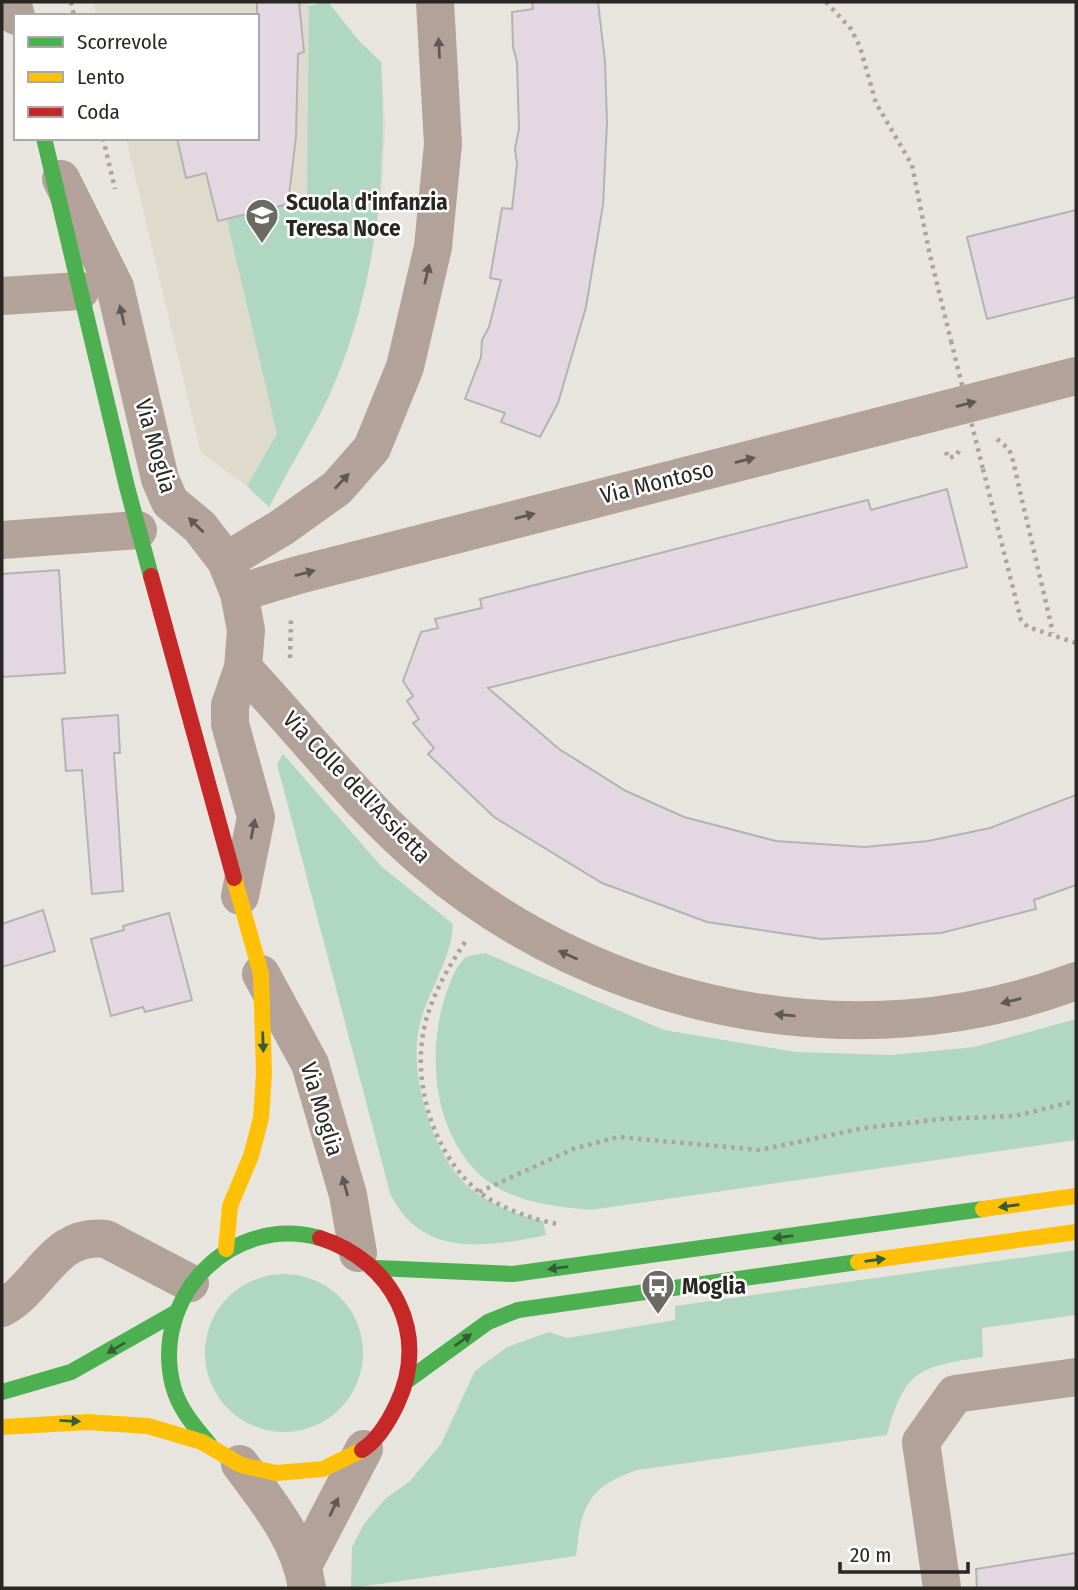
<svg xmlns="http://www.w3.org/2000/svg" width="1078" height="1590" font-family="'Fira Sans Condensed',sans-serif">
  <rect width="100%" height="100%" fill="#e8e5de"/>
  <!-- built -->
  <path fill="#dedacc" d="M 93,2 L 308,2 L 309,6 L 328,2 L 359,41 L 381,62 L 385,126 L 381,203 L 365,287 L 339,371 L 269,507 L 247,486 L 201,453 L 126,138 L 257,138 L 257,16 L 97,16 Z"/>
  <!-- green -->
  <path fill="#b0d7c2" d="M 328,2 L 359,41 L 381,62 C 387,167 378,271 340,370 C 322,417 292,462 269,507 L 247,486 L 277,434 L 227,220 L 307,199 L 309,6 Z
    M 283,754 L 382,867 L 453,924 C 451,966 420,1000 417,1042 C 413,1087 436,1164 475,1192 C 496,1207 519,1215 543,1221 L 546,1235 C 487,1247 421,1259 390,1193 L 277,764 Z
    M 485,953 L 664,1030 L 796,1052 L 892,1055 L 974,1047 L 1076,1019 L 1076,1140 L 590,1210 C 541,1205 493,1200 463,1155 C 431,1109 429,1042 447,991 C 451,981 456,965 465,958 C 470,955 480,954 485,953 Z
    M 1076,1250 L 1076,1315 L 982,1328 L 983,1357 C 919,1367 905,1369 887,1435 L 637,1470 C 588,1487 581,1506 576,1556 L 351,1588 L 352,1547 L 364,1524 L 385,1499 L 410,1481 L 441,1444 L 475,1371 L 507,1347 L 549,1332 L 567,1338 L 675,1320 L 675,1306 Z
    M205 1353a79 79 0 1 1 158 0a79 79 0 1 1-158 0Z"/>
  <!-- building -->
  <path fill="#e3d8e2" stroke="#b5b2b1" stroke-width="2" d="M 257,2 L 299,2 L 304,52 L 298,54 L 296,136 L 288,204 L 218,221 L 206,173 L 186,178 L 177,138 L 257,138 Z
    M 532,2 L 598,2 L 605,62 L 607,123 L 603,205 L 586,307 L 558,403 L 540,437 L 501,422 L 505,413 L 465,399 L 481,357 L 482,340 L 489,327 L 501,280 L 490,278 L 502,208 L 512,209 L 517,165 L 515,149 L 519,129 L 517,62 L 513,47 L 512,12 L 533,9 Z
    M 1076,210 L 1076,297 L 987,319 L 967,237 Z
    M 947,489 L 967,567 L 488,688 L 559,749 L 626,791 L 684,817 L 776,841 L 865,847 L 928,841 L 990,828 L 1076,795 L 1076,885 L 1034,900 L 1036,909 L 941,933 L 821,939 L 707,922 L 602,883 L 494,817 L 428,754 L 434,748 L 413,723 L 419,719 L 407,701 L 413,696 L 403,681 L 421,632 L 438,628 L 435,619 L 482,608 L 480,599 L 852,504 L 868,500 L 871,510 Z
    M 59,570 L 65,673 L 2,677 L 2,574 Z
    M 118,715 L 120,753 L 114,753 L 123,891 L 92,894 L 82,770 L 66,771 L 62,719 Z
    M 43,910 L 55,951 L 2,967 L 2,924 Z
    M 169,913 L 192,1000 L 145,1012 L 143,1007 L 111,1016 L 91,939 L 124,930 L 123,926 Z
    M 1076,1553 L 1076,1588 L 977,1588 L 976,1569 Z"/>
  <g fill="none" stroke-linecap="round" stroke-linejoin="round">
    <!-- path -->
    <path stroke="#ada39c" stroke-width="4.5" stroke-dasharray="3.5 5" stroke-linecap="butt" d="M 71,2 L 74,16
      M 826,2 L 851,29 L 860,47 L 876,103 L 912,165 L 929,251 L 951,341
      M 103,138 L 115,189
      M 997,439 L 1009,449 L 1013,461 L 1053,633
      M 946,452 L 948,458 L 956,456 L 960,449
      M 983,469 L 1021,620 L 1028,627 L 1076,643
      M 290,658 L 291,618
      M 465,942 C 448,968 433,993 425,1024 C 411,1081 433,1154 478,1191 C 497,1207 534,1220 558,1224
      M 479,1192 L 573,1149 L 618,1137 L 760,1150 L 864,1128 L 942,1119 L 1015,1116 L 1076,1101"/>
    <!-- street -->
    <path stroke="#b2a299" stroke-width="38" d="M 12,2 L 16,16
      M 61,179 L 115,287 L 160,479 L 170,502 L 200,527 L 226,561 L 239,593 L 246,630 L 243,668 L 230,705 L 230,724 L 256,817 L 240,896
      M 2,296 L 80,291
      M 2,540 L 138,530
      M 226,561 L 281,528 L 337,488 L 372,448 L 405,367 L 433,247 L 443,144 L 435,2
      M 239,593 L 298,575 L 1076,376
      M 243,668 C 303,732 358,804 425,861 C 601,1011 857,1064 1076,981
      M 261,974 L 310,1064 L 348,1195 L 358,1253
      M 2,1308 C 41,1287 54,1232 106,1239 L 190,1283
      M 240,1464 C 269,1503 300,1540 307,1588
      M 304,1564 L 364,1449
      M 942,1588 L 921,1442 L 955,1394 L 1076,1377"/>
    <!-- fast -->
    <path stroke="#4caf50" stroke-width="16" d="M 44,138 L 127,487 L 151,576
      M 377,1268 L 513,1274 L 983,1209
      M 408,1380 L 488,1322 L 518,1310 L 858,1262
      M 2,1392 L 71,1372 L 175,1313
      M 210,1445 C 195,1427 179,1409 173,1386 C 150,1297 232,1213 320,1238"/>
    <!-- slow -->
    <path stroke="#ffc107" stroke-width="16" d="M 983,1209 L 1076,1196
      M 226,1249 L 230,1206 L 251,1156 L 261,1118 L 264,1074 L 261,974 L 234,878
      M 858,1262 L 1076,1232
      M 2,1427 L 87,1422 L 148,1426 L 202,1442 L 241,1465 L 276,1473 L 323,1469 L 362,1450"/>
    <!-- jam -->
    <path stroke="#c62828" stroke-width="16" d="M 151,576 L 234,878
      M 320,1238 C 392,1261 431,1333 397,1404 C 389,1421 378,1440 362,1450"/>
    <!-- path-bridge -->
    <path stroke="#ada39c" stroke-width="4.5" stroke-dasharray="3.5 5" stroke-linecap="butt" d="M 951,341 L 983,469"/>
  </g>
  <!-- one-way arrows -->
  <defs><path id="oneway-solid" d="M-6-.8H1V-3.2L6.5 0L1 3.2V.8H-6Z" transform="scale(1.75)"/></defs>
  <g fill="#605852">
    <use href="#oneway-solid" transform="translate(439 48) rotate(-93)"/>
    <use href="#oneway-solid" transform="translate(427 274) rotate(-77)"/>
    <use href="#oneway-solid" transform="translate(122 315) rotate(-103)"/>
    <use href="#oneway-solid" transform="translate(966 404) rotate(-14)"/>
    <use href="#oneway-solid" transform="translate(745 460) rotate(-14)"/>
    <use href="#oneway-solid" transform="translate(342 481) rotate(-47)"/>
    <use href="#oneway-solid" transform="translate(525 516) rotate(-14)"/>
    <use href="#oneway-solid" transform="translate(196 525) rotate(-136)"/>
    <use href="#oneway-solid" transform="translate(305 573) rotate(-15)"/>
    <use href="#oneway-solid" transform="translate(253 829) rotate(-79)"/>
    <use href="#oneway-solid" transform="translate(568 955) rotate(-156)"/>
    <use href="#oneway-solid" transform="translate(1011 1001) rotate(166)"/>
    <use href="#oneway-solid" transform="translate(785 1015) rotate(-175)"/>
    <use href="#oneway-solid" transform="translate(345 1186) rotate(-105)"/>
    <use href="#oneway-solid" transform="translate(334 1507) rotate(-65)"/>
  </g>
  <g fill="#375d35">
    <use href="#oneway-solid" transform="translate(263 1042) rotate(88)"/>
    <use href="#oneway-solid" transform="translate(1009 1206) rotate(172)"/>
    <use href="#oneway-solid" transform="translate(783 1237) rotate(172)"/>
    <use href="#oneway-solid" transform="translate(875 1260) rotate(-8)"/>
    <use href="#oneway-solid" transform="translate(558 1268) rotate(173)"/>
    <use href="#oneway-solid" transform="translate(463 1340) rotate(-36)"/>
    <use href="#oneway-solid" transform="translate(116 1348) rotate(149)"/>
    <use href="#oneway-solid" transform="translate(70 1421) rotate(3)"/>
  </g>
  <!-- icons -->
  <defs>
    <symbol id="school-pin" viewBox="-11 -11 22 30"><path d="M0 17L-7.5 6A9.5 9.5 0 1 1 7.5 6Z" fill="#6c6a64" stroke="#fff"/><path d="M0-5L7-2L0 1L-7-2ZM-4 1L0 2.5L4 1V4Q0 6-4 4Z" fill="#fff"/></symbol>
    <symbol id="bus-pin" viewBox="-11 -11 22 30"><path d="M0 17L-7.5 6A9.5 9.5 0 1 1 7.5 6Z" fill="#6c6a64" stroke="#fff"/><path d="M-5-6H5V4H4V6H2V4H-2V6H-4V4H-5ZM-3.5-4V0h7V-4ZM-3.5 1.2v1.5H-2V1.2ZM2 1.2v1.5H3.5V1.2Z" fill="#fff"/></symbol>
  </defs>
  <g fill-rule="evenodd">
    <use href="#school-pin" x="243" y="196" width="38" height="52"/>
    <use href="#bus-pin" x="639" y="1267" width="38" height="52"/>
  </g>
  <g text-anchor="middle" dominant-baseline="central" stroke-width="5" stroke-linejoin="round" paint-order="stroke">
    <!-- poi labels -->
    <g font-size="23" font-weight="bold" fill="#292723" stroke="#fff" text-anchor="start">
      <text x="286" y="202">Scuola d'infanzia<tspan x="286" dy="26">Teresa Noce</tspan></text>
      <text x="682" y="1286">Moglia</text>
    </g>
    <!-- street labels -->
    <g font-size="23" fill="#292723" stroke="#fff">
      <text transform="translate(156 446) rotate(74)">Via Moglia</text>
      <text transform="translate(657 482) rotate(-14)">Via Montoso</text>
      <text transform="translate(357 787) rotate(46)">Via Colle dell'Assietta</text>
      <text transform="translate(322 1109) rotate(73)">Via Moglia</text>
    </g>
  </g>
  <!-- border -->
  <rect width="1078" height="1590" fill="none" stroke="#292723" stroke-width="7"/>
  <!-- legend -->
  <rect x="14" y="14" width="245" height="126" fill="#ffffff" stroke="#a9a9a7" stroke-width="2"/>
  <rect x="28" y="37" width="35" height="10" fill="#4caf50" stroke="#a9a9a7" stroke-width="2"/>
  <text x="77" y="49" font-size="21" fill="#292723">Scorrevole</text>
  <rect x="28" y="72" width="35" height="10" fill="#ffc107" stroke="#a9a9a7" stroke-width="2"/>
  <text x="77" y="84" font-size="21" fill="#292723">Lento</text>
  <rect x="28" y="107" width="35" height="10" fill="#c62828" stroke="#a9a9a7" stroke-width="2"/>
  <text x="77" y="119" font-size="21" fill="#292723">Coda</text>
  <!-- scale -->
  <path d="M840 1562v10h128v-10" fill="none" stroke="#292723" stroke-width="3.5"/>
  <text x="850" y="1562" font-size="21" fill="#292723" stroke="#ffffff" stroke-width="5" paint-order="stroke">20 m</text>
</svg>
